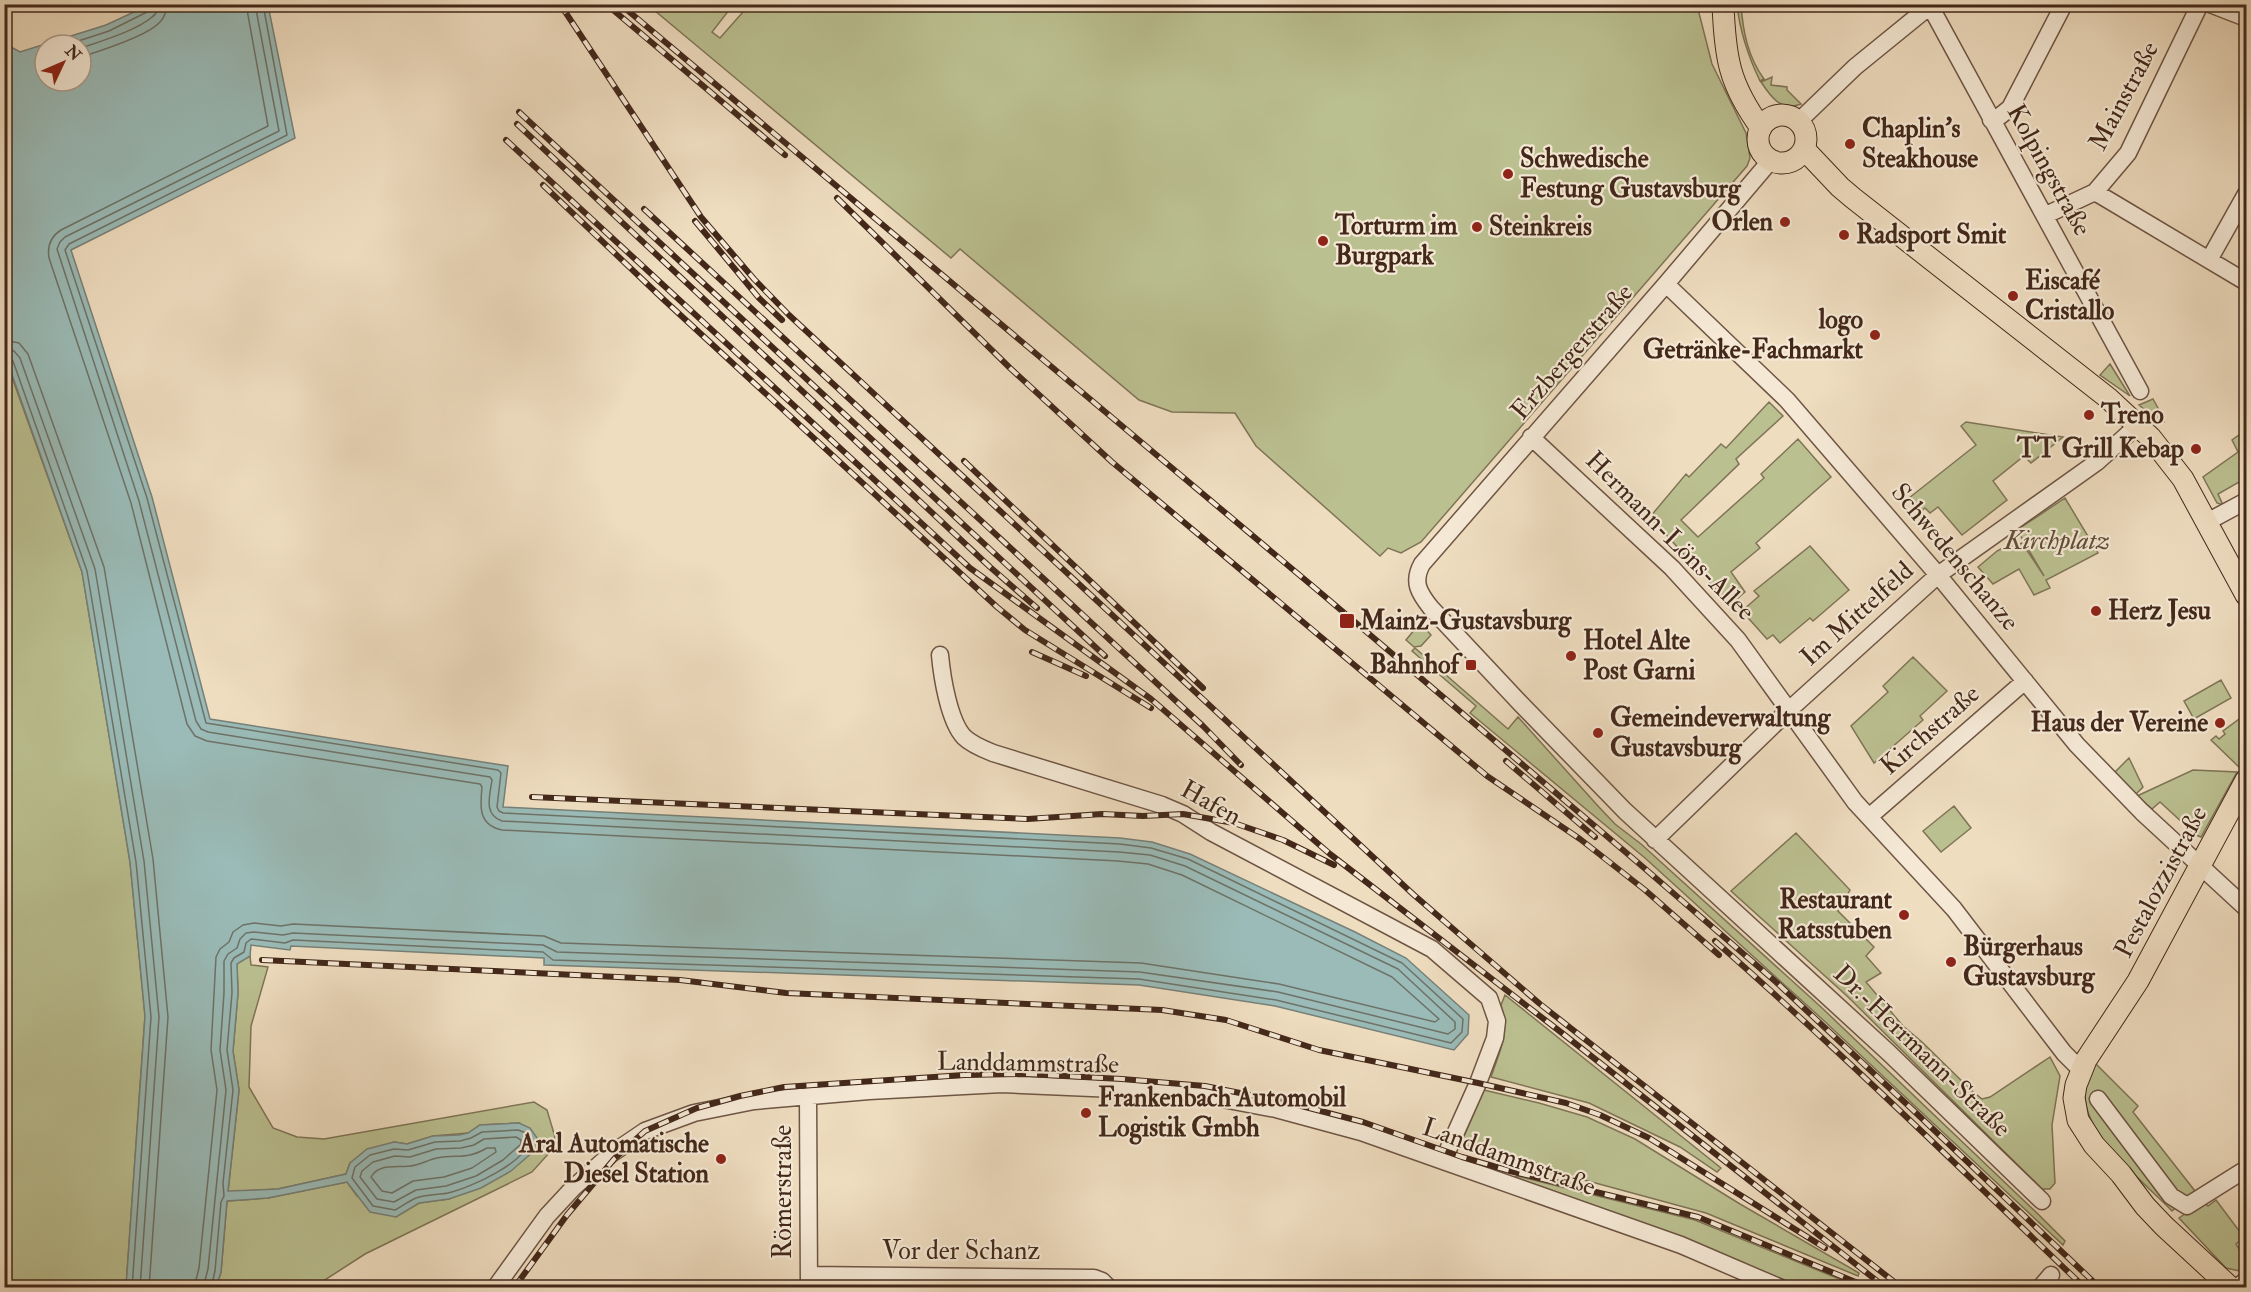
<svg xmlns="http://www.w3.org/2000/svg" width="2251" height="1292" font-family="'IM FELL Double Pica',serif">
  <rect width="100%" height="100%" fill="#efddc0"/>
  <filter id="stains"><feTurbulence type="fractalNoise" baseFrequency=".00333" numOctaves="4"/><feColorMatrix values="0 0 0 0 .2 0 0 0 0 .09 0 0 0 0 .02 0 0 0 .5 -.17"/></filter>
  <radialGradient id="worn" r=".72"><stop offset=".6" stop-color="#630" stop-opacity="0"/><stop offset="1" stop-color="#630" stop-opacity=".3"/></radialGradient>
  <!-- green -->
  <path fill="#bbc091" stroke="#7f7456" stroke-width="1.5" d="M 750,4 L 1697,5 L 1712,64 L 1746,133 L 1750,158 L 1747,166 L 1421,542 L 1401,553 L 1388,548 L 1380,556 L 1256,446 L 1235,413 L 1172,412 L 1139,400 L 960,249 L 951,258 L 648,5 L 733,5 L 712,32 L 720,38 Z
    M 1737,5 L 1741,5 C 1743,32 1748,57 1764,79 L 1760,81 C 1748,56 1740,32 1737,5 Z
    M 1772,77 L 1771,85 L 1787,87 L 1787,90 L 1801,104 C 1781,112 1771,97 1761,82 Z
    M 4,355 L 82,572 L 130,862 L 145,1016 L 126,1287 L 5,1287 Z
    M 2110,364 L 2130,396 L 2100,375 Z
    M 2153,399 L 2164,419 L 2164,422 L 2160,423 L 2139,405 Z
    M 1769,402 L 1783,416 L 1736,459 L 1739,464 L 1681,520 L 1698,537 L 1764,478 L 1761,474 L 1798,439 L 1831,477 L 1756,543 L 1760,548 L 1731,572 L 1745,592 L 1730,605 L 1650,517 L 1686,474 L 1689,477 L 1721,444 L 1726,448 Z
    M 1966,422 L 2063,437 L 2031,463 L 2024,456 L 1993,481 L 2007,500 L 1962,535 L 1938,507 L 1930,513 L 1925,508 L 1920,512 L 1909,498 L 1976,445 L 1961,426 Z
    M 2246,430 L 2246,478 L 2218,494 L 2223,505 L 2217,503 L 2203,477 L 2238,452 L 2232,440 Z
    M 2065,498 L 2098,553 L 2046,580 L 2050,588 L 2034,595 L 2019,569 L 1993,584 L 1978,567 L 1997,551 L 2015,541 L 2018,545 L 2022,543 L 2044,576 L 2017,530 Z
    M 1810,546 L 1849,590 L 1813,621 L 1810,618 L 1780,643 L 1773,635 L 1767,639 L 1742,611 L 1759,596 L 1754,591 Z
    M 1420,623 L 1431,635 L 1421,646 L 1414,647 L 1406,640 Z
    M 1415,648 L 1508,729 L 1518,717 L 1598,806 L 1615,824 L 1641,844 L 1821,1007 L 2038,1214 L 2065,1241 L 2063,1245 L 1821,1018 L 1645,858 L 1470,713 L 1476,706 L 1412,651 Z
    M 1913,657 L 1947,691 L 1920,716 L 1923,720 L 1874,763 L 1851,726 L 1888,692 L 1883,686 Z
    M 2221,680 L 2231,698 L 2194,719 L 2184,701 Z
    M 2246,714 L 2246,758 L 2240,768 L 2211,740 L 2216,736 L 2219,739 L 2225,734 L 2223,731 Z
    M 2129,758 L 2143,787 L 2136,794 L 2115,772 Z
    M 2193,770 L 2237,772 L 2201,837 L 2196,835 L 2160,802 L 2152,809 L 2137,796 Z
    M 1954,806 L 1971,828 L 1941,852 L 1923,831 Z
    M 1796,833 L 1850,890 L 1838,911 L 1874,947 L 1866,956 L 1881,973 L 1866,982 L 1903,1026 L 1922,1042 L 1971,1090 L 1982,1099 L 1990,1097 L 2050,1057 L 2060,1076 L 2052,1125 L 2055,1183 L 2050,1189 L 2042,1189 L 1847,996 L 1731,891 Z
    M 250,956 L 251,965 L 268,967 L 251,1026 L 249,1087 L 273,1128 L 297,1137 L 324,1139 L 534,1102 L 547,1110 L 555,1137 L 551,1151 L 532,1172 L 365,1254 L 314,1287 L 216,1288 L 221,1272 L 227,1201 L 268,1198 L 347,1182 L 357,1196 L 396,1217 L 419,1203 L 449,1199 L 519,1123 L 480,1125 L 468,1133 L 433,1136 L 407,1144 L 394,1142 L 350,1163 L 346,1174 L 278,1189 L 228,1192 L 239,1090 L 233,1051 L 238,993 L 237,963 Z
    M 1505,995 L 1721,1168 L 1717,1172 L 1680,1147 L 1589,1103 L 1491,1077 C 1500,1050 1510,1034 1501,1005 Z
    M 2095,1063 L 2138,1106 L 2133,1112 L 2195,1191 L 2172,1211 C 2143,1180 2076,1132 2086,1085 C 2088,1077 2092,1070 2095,1063 Z
    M 1484,1090 L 1539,1103 L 1587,1117 L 1635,1139 L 1740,1204 L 1859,1273 L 1858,1276 L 1706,1213 L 1588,1181 L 1506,1162 L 1461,1143 Z
    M 1517,1176 L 1695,1220 L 1859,1287 L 1802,1287 L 1631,1219 L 1515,1177 Z
    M 2216,1200 L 2246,1240 L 2246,1248 L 2241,1240 L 2236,1244 L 2246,1261 L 2246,1271 L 2244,1272 L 2226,1268 L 2179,1218 L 2203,1201 L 2208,1206 Z"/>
  <!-- water -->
  <path fill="#9abbb7" stroke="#778078" stroke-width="1.5" fill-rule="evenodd" d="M 149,5 L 268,5 L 295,138 L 71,250 L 152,497 L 210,719 L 508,766 L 503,807 L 1120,838 L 1152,842 L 1190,854 L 1355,932 L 1406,958 L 1469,1015 L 1468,1034 L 1454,1050 L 1275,1006 L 1139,985 L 544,965 L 544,958 L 291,946 L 290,950 L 251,945 L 250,956 L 237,964 L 238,993 L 233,1051 L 239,1090 L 228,1191 L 278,1189 L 346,1174 L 350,1163 L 367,1149 L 394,1142 L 407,1144 L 433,1136 L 459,1135 L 468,1133 L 480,1125 L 519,1123 L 530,1128 L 537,1138 L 534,1151 L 511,1171 L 481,1188 L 449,1199 L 419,1203 L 396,1217 L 370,1212 L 347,1182 L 268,1198 L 227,1201 L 221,1272 L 216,1287 L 126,1287 L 145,1016 L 130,862 L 82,572 L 5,355 L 4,43 L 20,52 L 106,25 ZM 45,45 L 81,45 L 81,81 L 45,81 Z"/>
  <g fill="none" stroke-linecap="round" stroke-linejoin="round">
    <!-- shore -->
    <path stroke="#6e7268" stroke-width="1.5" d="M 66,45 L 109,31 L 147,12 L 150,4
      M 81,48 C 99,42 138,30 152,17 C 157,14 157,10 158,4
      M 81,57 C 100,51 148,36 160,22 C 165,17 166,11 167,4
      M 4,340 L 19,343 L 28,354 L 104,567 L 153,859 L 168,1017 L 149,1288
      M 4,349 L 14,351 L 20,358 L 95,569 L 144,861 L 159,1017 L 140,1288
      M 4,356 L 9,357 L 13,361 L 87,571 L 136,862 L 151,1017 L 132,1288
      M 518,1130 L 526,1133 L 530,1138 C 528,1162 470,1188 448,1193 C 438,1195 425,1194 416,1198 C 409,1201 402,1206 395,1210 L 373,1206 L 352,1178 L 355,1167 L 370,1155 L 394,1149 L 408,1150 L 435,1142 L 460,1141 L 471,1138 L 482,1132 Z
      M 516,1137 L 521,1140 L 521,1144 L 503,1160 L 476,1176 L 446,1186 L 416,1190 L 394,1202 L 377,1199 L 360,1177 L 362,1171 L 373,1162 L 395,1156 L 410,1157 L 436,1149 L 461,1148 L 474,1145 L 484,1139 Z
      M 487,1148 L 495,1148 L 496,1152 L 472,1168 L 444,1177 L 413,1181 L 392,1193 L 382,1191 L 371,1177 C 379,1163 396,1168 410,1166 C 419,1165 428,1160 437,1158 C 458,1154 466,1160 487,1148 Z
      M 194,1288 L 199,1268 L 217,1090 L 211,1050 L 216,957 L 220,949 L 229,942 L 233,932 L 243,925 L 254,923 L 281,926 L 293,924 L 544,936 L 561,943 L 1141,963 L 1279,984 L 1435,1022 L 1439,1019 L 1392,977 L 1182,875 L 1148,864 L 1118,861 L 502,830 C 478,825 480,806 482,787 L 480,784 L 207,741 L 195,736 L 187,724 L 131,503 L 49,258 C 47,246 50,237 61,230 L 268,126 L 246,4
      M 203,1288 L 208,1269 L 226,1090 L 220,1050 L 224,993 L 224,961 L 228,954 L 237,948 L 240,939 L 246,933 L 254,932 L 283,935 L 293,933 L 543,945 L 557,952 L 1140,972 L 1278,992 L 1448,1034 L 1455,1029 L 1455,1022 L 1398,969 L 1185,866 L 1150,855 L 1119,852 L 502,821 C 483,815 490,795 492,780 L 490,777 L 208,732 L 201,729 L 196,721 L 139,501 L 57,249 L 60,242 L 65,237 L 279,131 L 255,4
      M 211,1288 L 215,1271 L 221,1202 L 224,1196 L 223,1183 L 233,1090 L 227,1050 L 232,993 L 231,963 L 234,958 L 244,952 L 246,943 L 251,939 L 285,943 L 293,940 L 543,952 L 553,960 L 1139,979 L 1276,1000 L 1451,1043 L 1462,1032 L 1463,1019 L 1402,963 L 1188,859 L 1151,848 L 1120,844 L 503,813 L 499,811 L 497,807 L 501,773 L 498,770 L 206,723 L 147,498 L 65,250 L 69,244 L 287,135 L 263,4"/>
    <defs>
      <path id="minor" d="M 1929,4 C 2000,134 2071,262 2140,391
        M 2210,4 L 2246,18
        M 1991,120 L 2000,116 L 2010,108 L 2064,4
        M 1798,122 L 1855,67 L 1930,6
        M 1771,160 L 1666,284 L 1422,564 C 1412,582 1419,593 1431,608 L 1521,704 L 1625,811 L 1889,1053 L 2042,1201
        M 2095,192 L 2246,282
        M 2046,215 L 2095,192 L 2128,153 L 2200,4
        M 2209,260 L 2246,194
        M 1666,284 L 1787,400 L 1938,575 L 2077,745 L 2142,812 L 2246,908
        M 1531,437 L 1672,568 L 1738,640 L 1855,802 L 1954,909 L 2064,1053 L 2081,1070
        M 2207,522 L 2246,501
        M 940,655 C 942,677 949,721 964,737 C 971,744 983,749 993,753 L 1162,805 L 1183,814 L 1211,832 L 1432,949 L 1489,998 L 1497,1021 L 1495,1038 L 1478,1083 L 1443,1161
        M 1869,817 L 2025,681
        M 1655,840 L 1789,710 L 1938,575 L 2097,462 L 2138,425
        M 808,1096 L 809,1288
        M 2098,1099 L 2171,1196 L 2187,1206 L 2246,1169
        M 809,1275 L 1094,1278 L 1102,1281 L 1109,1288
        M 495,1288 L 547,1216 L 573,1188 L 611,1154 L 645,1131 L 694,1113 L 754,1101 L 869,1091 L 1002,1084 L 1115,1089 L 1207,1096 L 1276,1109 L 1361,1132 L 1443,1161 L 1681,1245 L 1781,1288
        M 2040,1288 L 2051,1275
        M 2237,1288 L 2246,1280"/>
      <path id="major" d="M 1723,4 C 1725,58 1729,84 1761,128
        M1758 139a24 24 0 1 1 48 0a24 24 0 1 1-48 0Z
        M 1804,149 L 1840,187 L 1853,198 L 2108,398 L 2151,438 L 2183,479 L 2246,595
        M 2231,1288 L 2164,1226 L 2145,1206 L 2121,1174 L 2094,1145 L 2078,1120 L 2074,1098 L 2076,1085 L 2086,1060 L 2138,981 L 2246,780"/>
    </defs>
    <!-- minor casing -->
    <use href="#minor" stroke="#6e5544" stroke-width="19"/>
    <!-- major casing -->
    <use href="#major" stroke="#43281a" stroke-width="23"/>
    <!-- minor -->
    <use href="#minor" stroke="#f5e9d6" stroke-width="16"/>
    <!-- major -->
    <use href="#major" stroke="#efddc0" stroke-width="21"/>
    <defs>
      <path id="rail" d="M 560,4 L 701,217 L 754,279 L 789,315 L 1414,895 L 1540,1004 L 1902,1288
        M 606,4 L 785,155
        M 620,4 L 1322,594 L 1643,867 L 1776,982 L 1914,1111 L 2100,1288
        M 519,112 L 1105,656
        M 517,124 L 990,567 L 1037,608
        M 506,140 L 970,568 L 1151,699 L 1330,854 L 1562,1033 L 1886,1288
        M 543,185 L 663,299 L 997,607 L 1025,630 L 1151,708
        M 837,198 L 1010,368 L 1112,462 L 1487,776 L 1580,839 L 1645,890 L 1719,955
        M 644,209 L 1203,726 L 1241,765
        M 695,221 L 759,298 L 782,320
        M 964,461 L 1203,688
        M 1032,652 L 1086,676
        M 1506,761 L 1595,837
        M 532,797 L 1028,819 L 1102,814 L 1143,816 L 1183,814 L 1234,823 L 1283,840 L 1334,865
        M 1715,941 C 1842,1053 1963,1171 2085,1288
        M 262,960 L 680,980 L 786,993 L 1162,1010 L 1226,1020 L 1319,1050 L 1478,1083 L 1566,1103 L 1600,1115 L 1649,1138 L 1825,1248
        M 514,1288 L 567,1215 L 615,1158 L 645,1131 L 697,1108 L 740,1096 L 784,1087 L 964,1075 L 1025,1074 L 1122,1079 L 1205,1086 L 1290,1103 L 1363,1122 L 1462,1157 L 1510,1171 L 1698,1217 L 1870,1288"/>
    </defs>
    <!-- rail casing -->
    <use href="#rail" stroke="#43281a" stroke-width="6"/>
    <!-- rail -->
    <use href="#rail" stroke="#f5e9d6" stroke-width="4" stroke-dasharray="11" stroke-linecap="butt"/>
  </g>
  <!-- markers -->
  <g fill="#8f2418" stroke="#f5e9d6" stroke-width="2">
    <circle cx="1850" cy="144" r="6"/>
    <circle cx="1508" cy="174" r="6"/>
    <circle cx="1785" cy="222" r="6"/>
    <circle cx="1477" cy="227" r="6"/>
    <circle cx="1844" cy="235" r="6"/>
    <circle cx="1323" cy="241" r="6"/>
    <circle cx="2013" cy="296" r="6"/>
    <circle cx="1875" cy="335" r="6"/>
    <circle cx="2089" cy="415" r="6"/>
    <circle cx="2196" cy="449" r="6"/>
    <circle cx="2096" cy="611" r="6"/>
    <rect x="1339" y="613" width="16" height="16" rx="3"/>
    <circle cx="1571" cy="656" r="6"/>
    <rect x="1465" y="659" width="12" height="12" rx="3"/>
    <circle cx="2220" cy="723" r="6"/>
    <circle cx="1598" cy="733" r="6"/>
    <circle cx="1904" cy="915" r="6"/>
    <circle cx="1951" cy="962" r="6"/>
    <circle cx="1086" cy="1113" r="6"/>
    <circle cx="721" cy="1159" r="6"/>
  </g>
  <g text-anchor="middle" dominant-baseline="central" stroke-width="4.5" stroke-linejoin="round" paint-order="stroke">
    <!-- street labels -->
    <g font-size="26" fill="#43281a" stroke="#f5e9d6">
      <text transform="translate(2124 96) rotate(-62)">Mainstraße</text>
      <text transform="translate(2049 170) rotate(61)">Kolpingstraße</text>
      <text transform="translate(1572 352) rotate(-49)">Erzbergerstraße</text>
      <text transform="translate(1670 536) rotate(45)">Hermann-Löns-Allee</text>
      <text transform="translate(1955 557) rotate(50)">Schwedenschanze</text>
      <text transform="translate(1857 614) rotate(-42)">Im Mittelfeld</text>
      <text transform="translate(1930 730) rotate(-41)">Kirchstraße</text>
      <text transform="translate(1211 803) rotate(29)">Hafen</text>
      <text transform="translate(2161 882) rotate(-62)">Pestalozzistraße</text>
      <text transform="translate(1922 1051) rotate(44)">Dr.-Herrmann-Straße</text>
      <text transform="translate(1028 1063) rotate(1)">Landdammstraße</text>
      <text transform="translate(1509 1157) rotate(20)">Landdammstraße</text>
      <text transform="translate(783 1192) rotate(-90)">Römerstraße</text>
      <text x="961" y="1251">Vor der Schanz</text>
    </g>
    <!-- poi labels -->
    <g font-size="26" font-weight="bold" fill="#43281a" stroke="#f5e9d6" text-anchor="start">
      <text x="1862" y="129">Chaplin's<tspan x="1862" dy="30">Steakhouse</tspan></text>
      <text x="1520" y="159">Schwedische<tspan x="1520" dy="30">Festung Gustavsburg</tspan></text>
      <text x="1773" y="222" text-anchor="end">Orlen</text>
      <text x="1335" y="226">Torturm im<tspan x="1335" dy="30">Burgpark</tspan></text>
      <text x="1489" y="227">Steinkreis</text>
      <text x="1856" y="235">Radsport Smit</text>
      <text x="2025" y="281">Eiscafé<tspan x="2025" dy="30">Cristallo</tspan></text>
      <text x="1863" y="320" text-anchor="end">logo<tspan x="1863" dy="30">Getränke-Fachmarkt</tspan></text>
      <text x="2101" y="415">Treno</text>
      <text x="2184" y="449" text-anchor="end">TT Grill Kebap</text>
      <text x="2108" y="611">Herz Jesu</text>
      <text x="1360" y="621">Mainz-Gustavsburg</text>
      <text x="1583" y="641">Hotel Alte<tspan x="1583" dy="30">Post Garni</tspan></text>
      <text x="1459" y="665" text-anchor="end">Bahnhof</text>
      <text x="1610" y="718">Gemeindeverwaltung<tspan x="1610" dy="30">Gustavsburg</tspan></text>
      <text x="2208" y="723" text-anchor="end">Haus der Vereine</text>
      <text x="1892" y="900" text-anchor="end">Restaurant<tspan x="1892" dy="30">Ratsstuben</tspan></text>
      <text x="1963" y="947">Bürgerhaus<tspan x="1963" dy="30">Gustavsburg</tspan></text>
      <text x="1098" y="1098">Frankenbach Automobil<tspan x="1098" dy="30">Logistik Gmbh</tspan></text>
      <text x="709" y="1144" text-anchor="end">Aral Automatische<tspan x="709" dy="30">Diesel Station</tspan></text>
    </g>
    <!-- park labels -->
    <g font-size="26" font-style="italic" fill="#614e38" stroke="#f5e9d6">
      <text x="2057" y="541">Kirchplatz</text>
    </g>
  </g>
  <!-- margin -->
  <rect width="2251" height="1292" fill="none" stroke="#efddc0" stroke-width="24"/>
  <rect x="6" y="6" width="2239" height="1280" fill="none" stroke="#43281a" stroke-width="3"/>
  <rect x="12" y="12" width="2227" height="1268" fill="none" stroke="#43281a" stroke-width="1.5"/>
  <!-- north arrow -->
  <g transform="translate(63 63) rotate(46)"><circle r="28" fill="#f5e9d6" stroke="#ae9c8b" stroke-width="1.5"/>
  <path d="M0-4.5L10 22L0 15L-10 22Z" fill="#8f2418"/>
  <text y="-9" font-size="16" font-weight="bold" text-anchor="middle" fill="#43281a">N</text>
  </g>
  <rect width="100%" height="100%" filter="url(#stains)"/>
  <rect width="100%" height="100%" fill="url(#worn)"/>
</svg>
